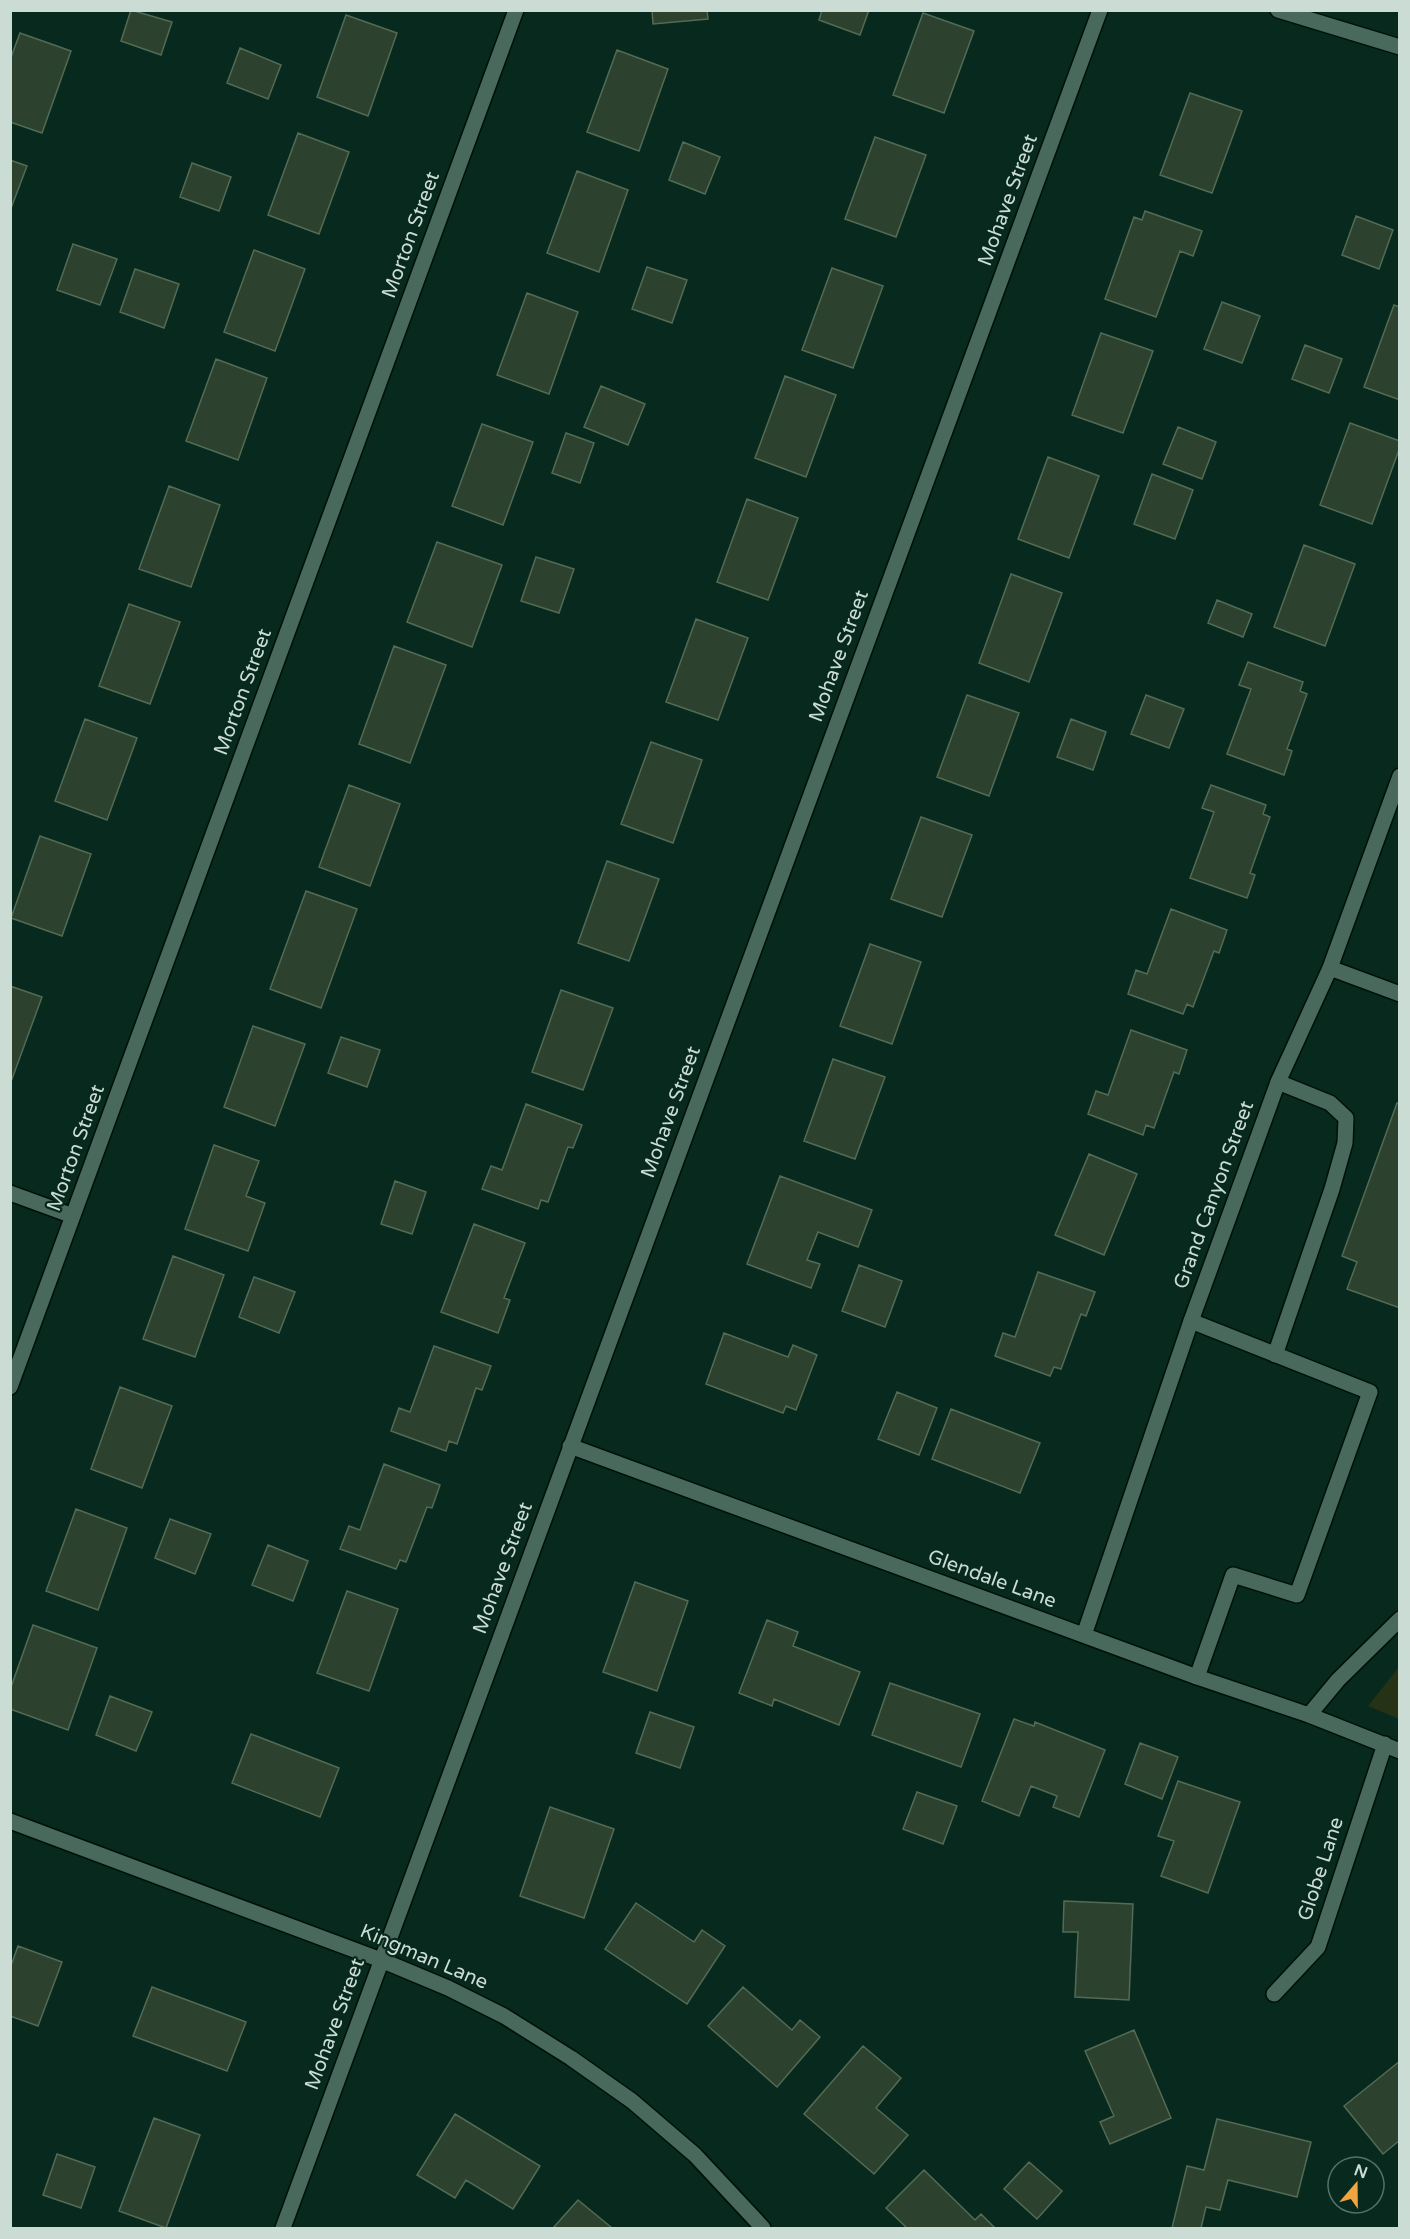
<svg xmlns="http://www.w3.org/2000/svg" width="1410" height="2239" font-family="'Varela Round',sans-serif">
  <rect width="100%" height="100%" fill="#08291e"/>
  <!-- green -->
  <path fill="#263215" d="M 1399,1667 L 1399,1719 L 1368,1706 Z"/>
  <!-- building -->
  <path fill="#2c422e" stroke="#536b55" stroke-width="1.5" d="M 131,10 L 172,22 L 161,55 L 121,41 Z
    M 652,10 L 707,10 L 708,19 L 653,24 Z
    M 822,10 L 869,10 L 860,35 L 819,20 Z
    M 923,13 L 974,31 L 944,113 L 893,95 Z
    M 346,15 L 397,33 L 368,116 L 317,97 Z
    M 20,33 L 71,51 L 42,133 L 10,122 L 10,60 Z
    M 240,48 L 281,65 L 268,99 L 227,83 Z
    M 617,50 L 668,69 L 639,151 L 587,132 Z
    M 1190,93 L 1242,111 L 1212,193 L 1160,175 Z
    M 298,133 L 349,152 L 319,234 L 268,215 Z
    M 875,137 L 926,155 L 896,237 L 845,219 Z
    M 683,142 L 720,157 L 705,194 L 669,180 Z
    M 10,160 L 27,166 L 10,211 Z
    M 192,163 L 231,177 L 219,211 L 180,197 Z
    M 577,171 L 628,190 L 599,272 L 547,253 Z
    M 1145,211 L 1202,231 L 1193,256 L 1180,251 L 1156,317 L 1105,299 L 1134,217 L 1142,220 Z
    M 1356,216 L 1393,230 L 1379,269 L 1342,255 Z
    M 73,244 L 117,259 L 100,305 L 57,290 Z
    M 254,250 L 305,269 L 275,351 L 224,332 Z
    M 647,267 L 687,280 L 672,323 L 632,309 Z
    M 832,268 L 883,286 L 853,368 L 802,350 Z
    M 135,269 L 179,284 L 164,328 L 120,312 Z
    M 527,293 L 578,312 L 549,394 L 497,375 Z
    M 1222,302 L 1260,316 L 1242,363 L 1204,349 Z
    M 1394,305 L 1400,307 L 1400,400 L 1364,387 Z
    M 1101,333 L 1153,351 L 1123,433 L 1072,415 Z
    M 1305,345 L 1342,359 L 1329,393 L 1292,379 Z
    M 216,359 L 267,378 L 238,460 L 186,441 Z
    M 785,376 L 836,395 L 806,477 L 755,458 Z
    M 601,386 L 645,404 L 628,445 L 584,427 Z
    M 1350,423 L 1400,441 L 1400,447 L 1372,524 L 1320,505 Z
    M 482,424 L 533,442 L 503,525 L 452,506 Z
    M 1178,427 L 1216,442 L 1202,479 L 1163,464 Z
    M 566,433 L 594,443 L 580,483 L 552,473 Z
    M 1048,457 L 1099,476 L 1069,558 L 1018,539 Z
    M 1152,474 L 1193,490 L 1175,539 L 1134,524 Z
    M 169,486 L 220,505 L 191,587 L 139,569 Z
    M 747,499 L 798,518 L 768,600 L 717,582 Z
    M 437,542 L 502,565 L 472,647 L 407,622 Z
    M 1304,545 L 1355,564 L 1325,646 L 1274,627 Z
    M 536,557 L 574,569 L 559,613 L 521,601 Z
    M 1011,574 L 1062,593 L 1029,682 L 979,663 Z
    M 1217,600 L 1252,614 L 1243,637 L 1208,623 Z
    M 129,604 L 180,622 L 150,704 L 99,686 Z
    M 696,619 L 748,638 L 718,720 L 666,702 Z
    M 394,646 L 446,665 L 410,763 L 359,744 Z
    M 1248,662 L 1303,682 L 1300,691 L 1307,694 L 1287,749 L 1292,751 L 1284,775 L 1227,754 L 1251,689 L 1239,685 Z
    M 967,695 L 1019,713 L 989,796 L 937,777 Z
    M 1146,695 L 1184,709 L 1169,748 L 1131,734 Z
    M 85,719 L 137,738 L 107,820 L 55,801 Z
    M 1071,719 L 1106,732 L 1093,770 L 1057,757 Z
    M 651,742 L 702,760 L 673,843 L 621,824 Z
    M 349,785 L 400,804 L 370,886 L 319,867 Z
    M 1211,785 L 1266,805 L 1263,814 L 1270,817 L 1250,873 L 1255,875 L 1247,898 L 1190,878 L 1214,812 L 1202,808 Z
    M 921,817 L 972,835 L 942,917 L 891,899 Z
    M 40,836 L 91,854 L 62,936 L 11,918 Z
    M 607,861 L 659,879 L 629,961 L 578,943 Z
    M 306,891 L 357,909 L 321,1008 L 270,989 Z
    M 1171,909 L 1227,930 L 1219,953 L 1214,951 L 1193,1007 L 1187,1004 L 1183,1014 L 1128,994 L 1136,970 L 1147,974 Z
    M 870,944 L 921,962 L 892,1044 L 840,1026 Z
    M 10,986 L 42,997 L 12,1079 L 10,1079 Z
    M 561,990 L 613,1008 L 583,1090 L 532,1072 Z
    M 253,1026 L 305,1044 L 275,1126 L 224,1107 Z
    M 1131,1030 L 1187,1050 L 1179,1074 L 1174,1072 L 1154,1128 L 1146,1125 L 1143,1135 L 1088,1114 L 1096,1091 L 1108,1095 Z
    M 341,1037 L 380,1050 L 367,1087 L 328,1073 Z
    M 833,1059 L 885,1077 L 855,1159 L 804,1141 Z
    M 1397,1103 L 1400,1104 L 1400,1308 L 1347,1289 L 1357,1262 L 1342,1256 Z
    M 526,1104 L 582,1125 L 573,1148 L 568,1147 L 548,1202 L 541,1200 L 538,1209 L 482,1189 L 491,1166 L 502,1170 Z
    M 214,1145 L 259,1161 L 246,1196 L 265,1203 L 248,1251 L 185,1229 Z
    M 1089,1154 L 1137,1174 L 1104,1255 L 1055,1235 Z
    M 780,1176 L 872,1210 L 858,1247 L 818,1232 L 807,1260 L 820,1264 L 811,1288 L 747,1264 Z
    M 395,1181 L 426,1192 L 412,1234 L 381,1224 Z
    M 474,1224 L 525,1243 L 504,1298 L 510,1300 L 498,1333 L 441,1312 Z
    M 173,1256 L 224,1275 L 195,1357 L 143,1339 Z
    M 859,1265 L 902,1281 L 885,1327 L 842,1311 Z
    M 1038,1272 L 1095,1292 L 1086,1316 L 1081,1314 L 1061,1369 L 1054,1367 L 1050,1376 L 995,1356 L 1003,1333 L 1015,1337 Z
    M 254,1277 L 295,1292 L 279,1333 L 239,1317 Z
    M 724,1333 L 788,1357 L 793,1345 L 817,1355 L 796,1410 L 786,1406 L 783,1413 L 706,1384 Z
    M 434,1346 L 491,1366 L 482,1390 L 476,1388 L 457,1444 L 449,1441 L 446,1451 L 391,1431 L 399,1408 L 410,1412 Z
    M 120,1387 L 172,1406 L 142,1488 L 91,1469 Z
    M 897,1392 L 937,1408 L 919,1455 L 878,1439 Z
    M 951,1409 L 1040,1443 L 1020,1493 L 932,1459 Z
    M 384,1464 L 440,1485 L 432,1508 L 427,1507 L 406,1562 L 400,1560 L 396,1569 L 340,1549 L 349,1526 L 360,1530 Z
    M 76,1509 L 127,1528 L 98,1610 L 46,1591 Z
    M 170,1519 L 211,1534 L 195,1574 L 155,1558 Z
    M 268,1545 L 308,1561 L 293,1601 L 252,1585 Z
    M 635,1582 L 688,1601 L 657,1691 L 603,1672 Z
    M 347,1591 L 398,1609 L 369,1691 L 317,1673 Z
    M 767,1620 L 798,1632 L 793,1646 L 860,1672 L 839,1725 L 774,1699 L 772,1706 L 739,1693 Z
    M 33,1625 L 97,1648 L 68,1730 L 10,1709 L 10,1690 Z
    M 890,1683 L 980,1714 L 961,1767 L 872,1735 Z
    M 110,1696 L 152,1712 L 136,1751 L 96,1735 Z
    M 650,1712 L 694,1727 L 680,1768 L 636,1753 Z
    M 1014,1719 L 1034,1726 L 1035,1722 L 1105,1750 L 1079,1817 L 1053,1807 L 1057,1796 L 1031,1786 L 1019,1816 L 982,1801 Z
    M 251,1734 L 339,1768 L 320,1817 L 232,1783 Z
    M 1140,1743 L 1178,1757 L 1162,1799 L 1125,1784 Z
    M 1178,1781 L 1240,1802 L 1208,1893 L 1161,1876 L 1174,1841 L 1158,1836 Z
    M 917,1792 L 957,1806 L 943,1844 L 903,1829 Z
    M 550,1807 L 614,1829 L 584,1918 L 520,1896 Z
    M 1064,1901 L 1133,1904 L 1129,2000 L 1075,1997 L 1078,1932 L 1063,1932 Z
    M 636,1903 L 694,1942 L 702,1930 L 725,1946 L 687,2004 L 605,1949 Z
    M 18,1946 L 62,1962 L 38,2026 L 10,2016 L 10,1963 L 12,1963 Z
    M 152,1987 L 246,2022 L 227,2071 L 133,2036 Z
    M 743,1987 L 792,2030 L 800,2020 L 820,2037 L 777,2087 L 708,2026 Z
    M 1134,2030 L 1171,2118 L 1110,2144 L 1100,2122 L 1114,2116 L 1085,2051 Z
    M 863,2046 L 901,2078 L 876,2108 L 908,2135 L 874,2174 L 804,2114 Z
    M 1400,2061 L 1400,2140 L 1383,2154 L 1344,2106 Z
    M 455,2114 L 540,2166 L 513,2209 L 466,2180 L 455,2198 L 417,2175 Z
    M 154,2118 L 200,2135 L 166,2228 L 119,2211 Z
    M 1217,2119 L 1311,2142 L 1297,2197 L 1228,2180 L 1220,2210 L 1206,2207 L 1201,2228 L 1172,2228 L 1187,2166 L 1204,2170 Z
    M 57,2154 L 95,2167 L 81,2208 L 43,2195 Z
    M 1029,2162 L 1062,2191 L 1037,2219 L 1004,2189 Z
    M 924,2170 L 975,2220 L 981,2214 L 995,2228 L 907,2228 L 886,2208 Z
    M 578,2200 L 612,2228 L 553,2228 Z"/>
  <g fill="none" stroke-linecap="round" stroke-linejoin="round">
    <defs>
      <path id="service" d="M 1330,968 L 1400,994
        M 1191,1321 L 1370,1392 L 1297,1595 L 1233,1575 L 1197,1677
        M 1275,1355 L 1332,1189 L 1345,1143 L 1346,1118 L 1330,1103 L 1278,1082
        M 1309,1715 L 1338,1680 L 1400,1619"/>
      <path id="minor" d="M 1278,10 L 1400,47
        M 10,1193 L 73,1216
        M 10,1387 L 516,10
        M 570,1446 L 1197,1677 L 1309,1715 L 1400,1751
        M 1084,1635 L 1191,1321 L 1278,1082 L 1330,968 L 1400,776
        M 10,1821 L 381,1960 L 448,1988 L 504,2016 L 571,2058 L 632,2101 L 695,2155 L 763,2228
        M 1274,1994 L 1318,1947 L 1385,1744
        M 283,2228 L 1100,10"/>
    </defs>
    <!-- service casing -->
    <use href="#service" stroke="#001109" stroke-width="18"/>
    <!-- minor casing -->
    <use href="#minor" stroke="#001109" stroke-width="18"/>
    <!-- service -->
    <use href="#service" stroke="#48695b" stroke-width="15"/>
    <!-- minor -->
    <use href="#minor" stroke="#48695b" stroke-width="15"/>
  </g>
  <g text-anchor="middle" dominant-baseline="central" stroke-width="4.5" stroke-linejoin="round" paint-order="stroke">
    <!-- street labels -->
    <g font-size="20" fill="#cadcd4" stroke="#08291e">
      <text transform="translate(1008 200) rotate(-70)">Mohave Street</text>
      <text transform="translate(411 235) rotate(-70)">Morton Street</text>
      <text transform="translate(839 656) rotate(-70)">Mohave Street</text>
      <text transform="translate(243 692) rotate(-70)">Morton Street</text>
      <text transform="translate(671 1112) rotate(-70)">Mohave Street</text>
      <text transform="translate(76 1148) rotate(-70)">Morton Street</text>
      <text transform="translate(1214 1195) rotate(-70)">Grand Canyon Street</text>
      <text transform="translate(503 1568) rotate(-70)">Mohave Street</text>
      <text transform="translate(992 1579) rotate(20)">Glendale Lane</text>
      <text transform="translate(1321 1869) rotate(-72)">Globe Lane</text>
      <text transform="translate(424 1957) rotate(23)">Kingman Lane</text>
      <text transform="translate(335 2024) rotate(-70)">Mohave Street</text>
    </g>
  </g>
  <!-- border -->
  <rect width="1410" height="2239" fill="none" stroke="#cadcd4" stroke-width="24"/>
  <!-- north arrow -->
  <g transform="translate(1356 2185) rotate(20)"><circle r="28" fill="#08291e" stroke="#567167" stroke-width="1.5"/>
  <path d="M0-4.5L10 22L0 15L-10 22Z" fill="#f1a540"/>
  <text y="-9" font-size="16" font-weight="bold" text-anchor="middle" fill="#cadcd4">N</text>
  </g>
</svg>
